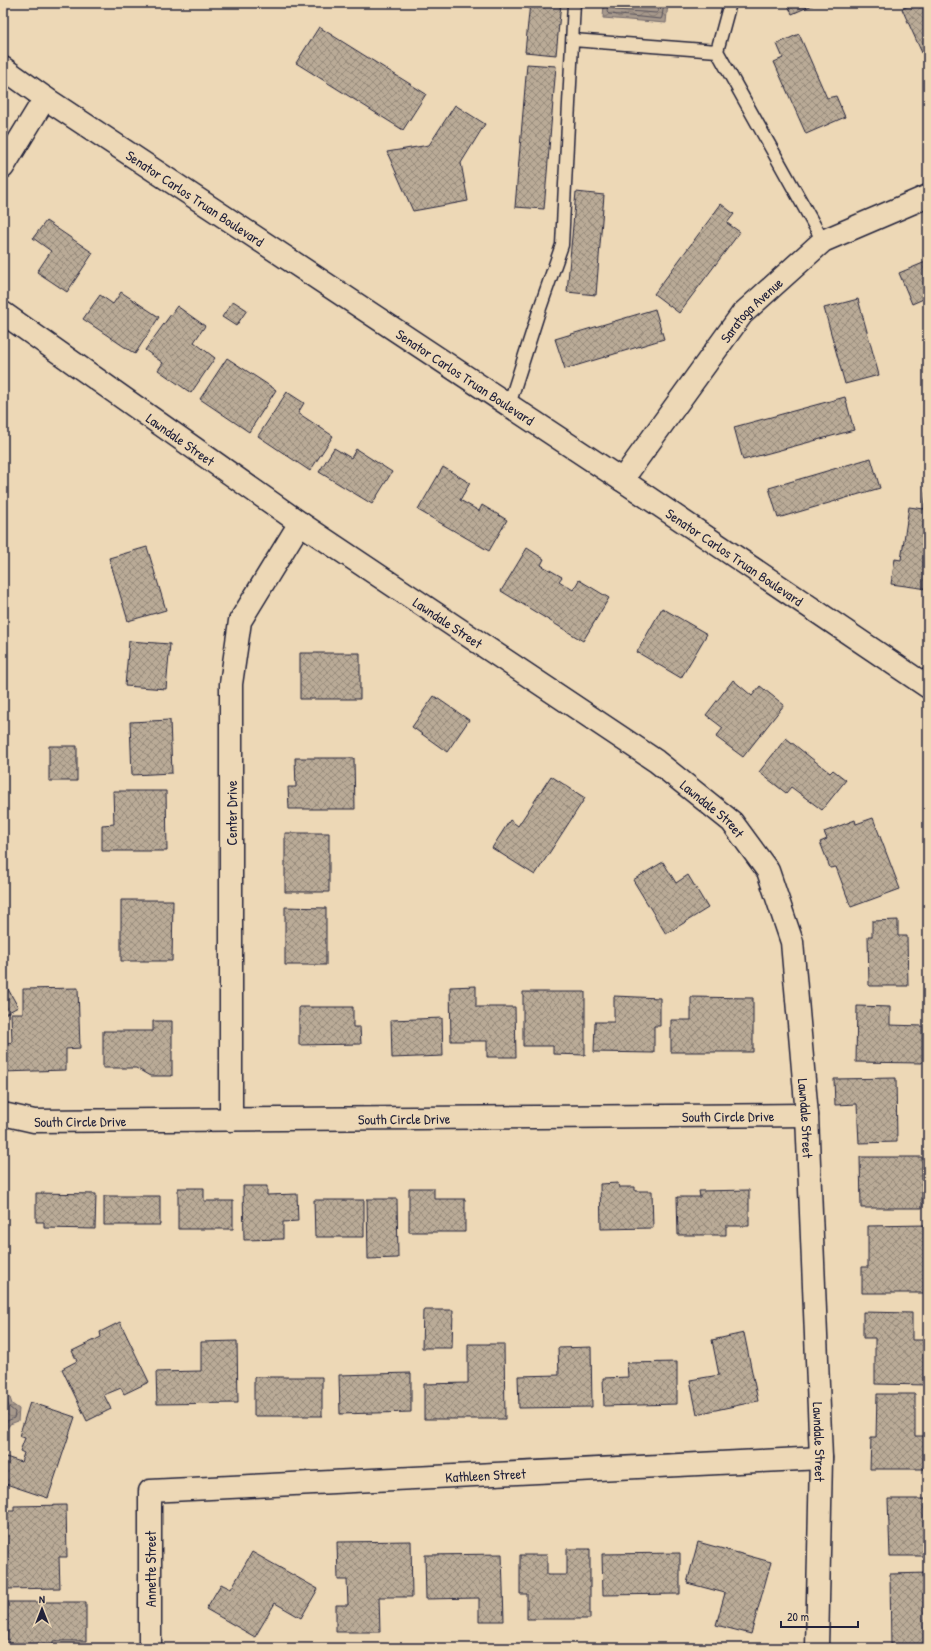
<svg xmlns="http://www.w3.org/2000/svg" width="931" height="1651" font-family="'Patrick Hand',sans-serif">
  <defs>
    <pattern id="water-waves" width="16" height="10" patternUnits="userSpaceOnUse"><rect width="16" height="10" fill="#a7998c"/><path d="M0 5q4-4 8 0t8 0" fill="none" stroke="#887c74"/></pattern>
    <pattern id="building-cross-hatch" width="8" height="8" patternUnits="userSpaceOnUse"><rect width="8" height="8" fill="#baab97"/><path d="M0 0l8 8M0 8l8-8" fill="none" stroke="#978b7c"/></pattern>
  </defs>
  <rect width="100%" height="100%" fill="#edd8b6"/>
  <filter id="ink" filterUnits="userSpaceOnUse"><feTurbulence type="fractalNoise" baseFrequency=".025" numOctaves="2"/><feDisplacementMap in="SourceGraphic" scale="8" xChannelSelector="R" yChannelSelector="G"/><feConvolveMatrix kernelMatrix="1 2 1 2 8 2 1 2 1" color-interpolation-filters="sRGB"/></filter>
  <g filter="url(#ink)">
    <!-- water -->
    <path fill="url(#water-waves)" stroke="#72696c" d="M 604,3 L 668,3 L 666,23 L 603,18 Z
      M 4,1396 L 10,1398 L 12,1404 L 19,1409 L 18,1421 L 10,1424 L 3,1435 L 3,1397 Z"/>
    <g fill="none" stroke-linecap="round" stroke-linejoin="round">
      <!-- shore -->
      <path stroke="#57525b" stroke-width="1" d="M 608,3 L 607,12 L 609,14 L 661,19 L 662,17 L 664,3
        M 613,3 L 613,8 L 615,10 L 656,13 L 658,12 L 659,3
        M 3,1400 L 7,1401 L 9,1407 L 15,1412 L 14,1418 L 7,1421 L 3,1428"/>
    </g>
    <!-- building -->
    <path fill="url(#building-cross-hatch)" stroke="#22223b" d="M 530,3 L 561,3 L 556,55 L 525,52 Z
      M 787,3 L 817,3 L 792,14 Z
      M 914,3 L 928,3 L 928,66 L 902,9 Z
      M 319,27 L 426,94 L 403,130 L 296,63 Z
      M 799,34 L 827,98 L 836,96 L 845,117 L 806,134 L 774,62 L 783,58 L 777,44 Z
      M 527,64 L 556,66 L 544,209 L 515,207 Z
      M 455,105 L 485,124 L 461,163 L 468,201 L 413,211 L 387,152 L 429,145 Z
      M 576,192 L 604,195 L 596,295 L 567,292 Z
      M 721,204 L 734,214 L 727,223 L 740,232 L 679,313 L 654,294 Z
      M 46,221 L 93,253 L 67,292 L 37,272 L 51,251 L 33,238 Z
      M 928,261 L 928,297 L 912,304 L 899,273 Z
      M 121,292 L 159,317 L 135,354 L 83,319 L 100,295 L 113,304 Z
      M 858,299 L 879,375 L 845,384 L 824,308 Z
      M 233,301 L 247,310 L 236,326 L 222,317 Z
      M 177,306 L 205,326 L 194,342 L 215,358 L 191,393 L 158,370 L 163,363 L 145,350 Z
      M 655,309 L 664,339 L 565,369 L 555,339 Z
      M 227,358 L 276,390 L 249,432 L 200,399 Z
      M 287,392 L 304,403 L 298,413 L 333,436 L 310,471 L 258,436 Z
      M 845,397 L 854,430 L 743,460 L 734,427 Z
      M 334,448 L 351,458 L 356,449 L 392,472 L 372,504 L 319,472 Z
      M 871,458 L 880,488 L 778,518 L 769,488 Z
      M 443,467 L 470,483 L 460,500 L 479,511 L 482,505 L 507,520 L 489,551 L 418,510 Z
      M 926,492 L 928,492 L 928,589 L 891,584 L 895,559 L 901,560 L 909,507 L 924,509 Z
      M 147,547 L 166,610 L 128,621 L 109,558 Z
      M 527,548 L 544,559 L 541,565 L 562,577 L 559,581 L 573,590 L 579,580 L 609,598 L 583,641 L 501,591 Z
      M 662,608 L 707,634 L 681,678 L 637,652 Z
      M 129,641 L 170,644 L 166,689 L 125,686 Z
      M 300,653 L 360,653 L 360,699 L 300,699 Z
      M 733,680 L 752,696 L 760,686 L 784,705 L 743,757 L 716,737 L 723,728 L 706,715 Z
      M 434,696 L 469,720 L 447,752 L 412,727 Z
      M 170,720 L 172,773 L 132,775 L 130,722 Z
      M 786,738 L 830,773 L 833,770 L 846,780 L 822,810 L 791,787 L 786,793 L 759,772 Z
      M 49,746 L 77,746 L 77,781 L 49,781 Z
      M 295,758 L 354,758 L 355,809 L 289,809 L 288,787 L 296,787 Z
      M 551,776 L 585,798 L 535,875 L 492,848 L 510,820 L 518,826 Z
      M 113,791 L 166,791 L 167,851 L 102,851 L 102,825 L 114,824 Z
      M 873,818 L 900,889 L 851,907 L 836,867 L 830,868 L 820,842 L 827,839 L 824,832 L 855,820 L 856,824 Z
      M 285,833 L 329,833 L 329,892 L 285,892 Z
      M 663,862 L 676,883 L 688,875 L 708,908 L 666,934 L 633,880 Z
      M 121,900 L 173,900 L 172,961 L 121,961 Z
      M 285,907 L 326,908 L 326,965 L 285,965 Z
      M 898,920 L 898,936 L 907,936 L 908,986 L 869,986 L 868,936 L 872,936 L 872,921 Z
      M 3,980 L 18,1007 L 3,1015 Z
      M 476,986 L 476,1007 L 515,1007 L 516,1057 L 487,1057 L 487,1041 L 451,1041 L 450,987 Z
      M 78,988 L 80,1048 L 66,1049 L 66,1070 L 3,1072 L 3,1044 L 12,1042 L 11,1013 L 23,1013 L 23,989 Z
      M 523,992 L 585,992 L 585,1055 L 553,1054 L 553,1046 L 523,1046 Z
      M 614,996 L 660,998 L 660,1026 L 654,1026 L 654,1053 L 594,1052 L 595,1022 L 614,1022 Z
      M 691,997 L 753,998 L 753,1052 L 671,1052 L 671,1020 L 691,1020 Z
      M 857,1006 L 890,1007 L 890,1025 L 922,1026 L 922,1063 L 856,1062 Z
      M 299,1007 L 353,1007 L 353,1027 L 360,1027 L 361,1044 L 299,1045 Z
      M 442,1018 L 443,1056 L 392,1058 L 391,1020 Z
      M 153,1021 L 172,1021 L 172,1076 L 150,1076 L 136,1068 L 103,1068 L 103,1031 L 153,1031 Z
      M 896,1078 L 897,1142 L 859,1143 L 857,1104 L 835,1105 L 834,1079 Z
      M 860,1157 L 922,1157 L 922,1208 L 861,1208 Z
      M 618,1183 L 619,1187 L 635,1187 L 635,1191 L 652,1191 L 653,1228 L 601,1229 L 600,1184 Z
      M 243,1186 L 267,1186 L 267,1195 L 297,1194 L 298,1221 L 283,1222 L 283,1239 L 244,1240 Z
      M 178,1188 L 204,1188 L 204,1201 L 233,1201 L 233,1229 L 178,1229 Z
      M 409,1188 L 434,1188 L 434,1199 L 465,1199 L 465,1232 L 409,1232 Z
      M 749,1190 L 749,1226 L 726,1226 L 726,1235 L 678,1235 L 677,1197 L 700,1197 L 699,1191 Z
      M 36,1193 L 96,1194 L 95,1229 L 44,1228 L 44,1222 L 36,1222 Z
      M 104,1196 L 160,1196 L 160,1225 L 104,1225 Z
      M 367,1199 L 397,1199 L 398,1258 L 368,1259 Z
      M 314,1200 L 364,1200 L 364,1237 L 315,1237 Z
      M 926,1225 L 927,1293 L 862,1293 L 862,1267 L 868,1267 L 868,1226 Z
      M 423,1310 L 453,1310 L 452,1348 L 422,1348 Z
      M 863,1312 L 912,1313 L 912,1340 L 928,1340 L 928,1385 L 875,1384 L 875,1338 L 863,1338 Z
      M 120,1322 L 149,1382 L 124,1394 L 121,1388 L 104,1395 L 111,1409 L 87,1421 L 62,1369 L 77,1361 L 72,1351 L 101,1337 L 100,1332 Z
      M 744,1333 L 758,1401 L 697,1414 L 690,1380 L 719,1375 L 712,1340 Z
      M 237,1341 L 238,1403 L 157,1404 L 156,1372 L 201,1371 L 201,1342 Z
      M 468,1344 L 504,1344 L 505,1419 L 424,1419 L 424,1384 L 468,1383 Z
      M 591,1347 L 592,1407 L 519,1408 L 518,1376 L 559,1375 L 558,1348 Z
      M 677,1362 L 677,1404 L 604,1406 L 603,1378 L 628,1377 L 627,1363 Z
      M 411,1373 L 411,1412 L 340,1414 L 339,1375 Z
      M 254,1377 L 322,1377 L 322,1416 L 254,1416 Z
      M 877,1394 L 915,1394 L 915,1436 L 928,1436 L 928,1469 L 870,1469 L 871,1437 L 876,1437 Z
      M 30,1402 L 75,1417 L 48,1498 L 3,1483 L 3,1456 L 21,1462 L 24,1453 L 20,1451 L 25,1438 L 19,1436 Z
      M 888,1499 L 928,1499 L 928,1556 L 890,1556 Z
      M 66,1505 L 67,1557 L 59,1557 L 60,1588 L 6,1589 L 5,1549 L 3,1549 L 3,1511 L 14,1511 L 14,1506 Z
      M 411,1541 L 412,1597 L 379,1597 L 380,1632 L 336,1632 L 336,1605 L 348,1605 L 347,1580 L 338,1580 L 337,1542 Z
      M 698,1542 L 771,1562 L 751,1634 L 716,1625 L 725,1593 L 687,1583 Z
      M 567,1549 L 590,1549 L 590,1619 L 527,1619 L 527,1594 L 520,1594 L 520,1555 L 547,1555 L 547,1575 L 567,1575 Z
      M 252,1552 L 318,1589 L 301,1618 L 275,1603 L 255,1637 L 206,1609 L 221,1584 L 231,1589 Z
      M 680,1553 L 680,1594 L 603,1595 L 602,1554 Z
      M 502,1554 L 504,1621 L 479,1621 L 479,1598 L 426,1599 L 425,1555 Z
      M 928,1573 L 928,1646 L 891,1646 L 890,1574 Z
      M 7,1602 L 86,1602 L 86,1641 L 53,1641 L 53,1648 L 7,1648 Z"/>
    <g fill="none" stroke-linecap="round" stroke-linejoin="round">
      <defs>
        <path id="lane" d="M 573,40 L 717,51 L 730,3
          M 717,51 L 823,241
          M 509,405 L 539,311 L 562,245 L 574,3"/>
        <g id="street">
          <path d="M 3,167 L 45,98"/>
          <path id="s1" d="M 3,313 L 300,523 L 656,761 L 732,822 L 768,871 L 792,942 L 807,1115 L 821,1458 L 817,1648"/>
          <path id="s2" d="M 622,480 L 742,314 L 823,241 L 928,196"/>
          <path id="s3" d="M 3,1114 L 34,1121 L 807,1115"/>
          <path d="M 231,1120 L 231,684 L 240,621 L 300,523"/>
          <path id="s4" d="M 150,1648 L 150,1491 L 821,1458"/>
        </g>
        <g id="secondary">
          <path id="s5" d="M 3,68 L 45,98 L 622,480 L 928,687"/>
        </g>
      </defs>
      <!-- lane casing -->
      <use href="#lane" stroke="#22223b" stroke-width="15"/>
      <!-- street casing -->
      <use href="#street" stroke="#22223b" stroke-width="25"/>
      <!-- secondary casing -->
      <use href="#secondary" stroke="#22223b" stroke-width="25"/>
      <!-- lane -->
      <use href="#lane" stroke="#edd8b6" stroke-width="12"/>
      <!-- street -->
      <use href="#street" stroke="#edd8b6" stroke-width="22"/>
      <!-- secondary -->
      <use href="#secondary" stroke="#edd8b6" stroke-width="22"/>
    </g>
  </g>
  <g text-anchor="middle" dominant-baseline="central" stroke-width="4" stroke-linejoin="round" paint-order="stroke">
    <!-- street labels -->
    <g font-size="14" fill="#22223b" stroke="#edd8b6">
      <text stroke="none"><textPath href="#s5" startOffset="232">Senator Carlos Truan Boulevard</textPath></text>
      <text stroke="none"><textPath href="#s2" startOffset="214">Saratoga Avenue</textPath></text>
      <text stroke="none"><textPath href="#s5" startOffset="556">Senator Carlos Truan Boulevard</textPath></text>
      <text stroke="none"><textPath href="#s1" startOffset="218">Lawndale Street</textPath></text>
      <text stroke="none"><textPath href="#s5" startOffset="880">Senator Carlos Truan Boulevard</textPath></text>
      <text stroke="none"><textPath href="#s1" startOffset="542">Lawndale Street</textPath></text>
      <text stroke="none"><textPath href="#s1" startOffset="866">Lawndale Street</textPath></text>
      <text transform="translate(231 813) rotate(-90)">Center Drive</text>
      <text stroke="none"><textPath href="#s3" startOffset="726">South Circle Drive</textPath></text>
      <text stroke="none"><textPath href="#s1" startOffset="1202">Lawndale Street</textPath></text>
      <text stroke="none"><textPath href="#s3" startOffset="402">South Circle Drive</textPath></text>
      <text stroke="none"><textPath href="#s3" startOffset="78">South Circle Drive</textPath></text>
      <text stroke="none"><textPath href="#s1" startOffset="1526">Lawndale Street</textPath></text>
      <text stroke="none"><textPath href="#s4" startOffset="493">Kathleen Street</textPath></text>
      <text transform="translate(150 1569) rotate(-90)">Annette Street</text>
    </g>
  </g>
  <!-- margin -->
  <rect width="931" height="1651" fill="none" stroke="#edd8b6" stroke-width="16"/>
  <rect x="8" y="8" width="915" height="1635" fill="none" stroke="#22223b" stroke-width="1.5" filter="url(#ink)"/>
  <!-- north arrow -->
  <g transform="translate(42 1609)" stroke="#edd8b6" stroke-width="3" paint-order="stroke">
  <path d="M0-3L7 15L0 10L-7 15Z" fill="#22223b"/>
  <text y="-6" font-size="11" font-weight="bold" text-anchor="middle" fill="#22223b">N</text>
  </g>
  <!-- scale -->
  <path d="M781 1621v6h77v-6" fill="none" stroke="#22223b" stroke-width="2"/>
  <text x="787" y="1621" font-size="12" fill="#22223b" stroke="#edd8b6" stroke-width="3" paint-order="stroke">20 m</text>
</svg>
